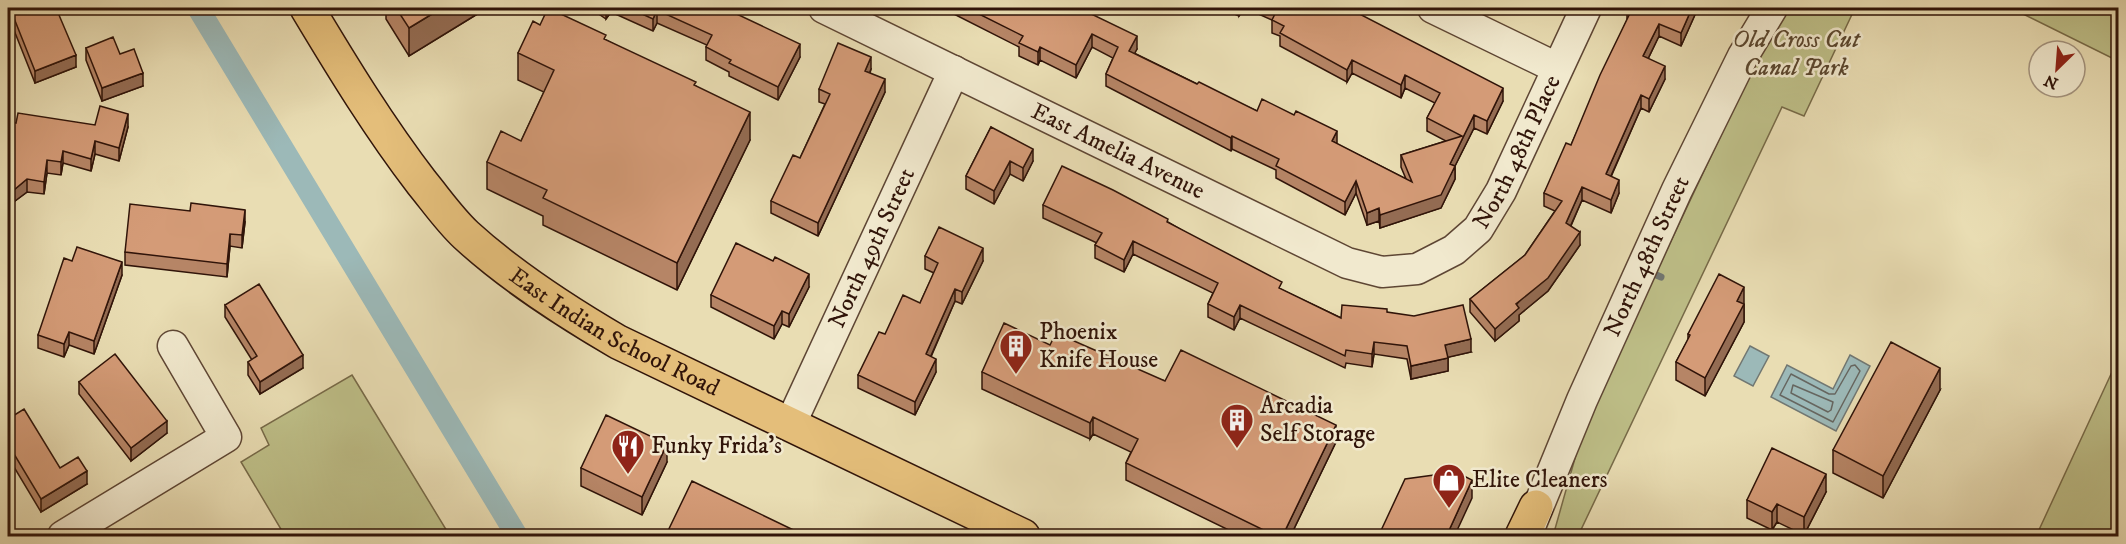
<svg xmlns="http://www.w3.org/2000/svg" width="2126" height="544" font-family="'IM FELL DW Pica',serif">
  <rect width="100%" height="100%" fill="#e9ddb3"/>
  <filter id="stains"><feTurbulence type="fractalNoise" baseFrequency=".00333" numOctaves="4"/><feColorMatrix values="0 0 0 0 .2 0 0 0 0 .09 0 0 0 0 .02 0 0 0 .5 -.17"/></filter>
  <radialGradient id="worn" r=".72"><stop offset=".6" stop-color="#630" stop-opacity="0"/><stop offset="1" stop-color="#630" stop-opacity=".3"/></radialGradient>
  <!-- green -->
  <path fill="#bebf88" stroke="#776a48" stroke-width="1.5" d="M 1781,8 L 1855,8 L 1804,116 L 1782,107 L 1578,536 L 1553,536 L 1581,437 L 1594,404 Z
    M 2011,8 L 2118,8 L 2118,61 Z
    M 2118,359 L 2118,536 L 2039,536 L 2038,532 Z
    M 352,375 L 450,536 L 285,536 L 241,462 L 269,445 L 261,428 Z"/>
  <!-- water -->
  <path fill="#9cb9b8" stroke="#717772" stroke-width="1.5" d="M 1750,346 L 1769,356 L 1753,386 L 1734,376 Z
    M 1850,355 L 1870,366 L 1836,431 L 1771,397 L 1787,365 L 1833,389 Z"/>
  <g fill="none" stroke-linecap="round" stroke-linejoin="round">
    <!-- shore -->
    <path stroke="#666660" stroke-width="1.5" d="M 1855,365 L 1860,371 L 1833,422 L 1780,395 L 1791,374 L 1829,394 L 1835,394 L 1851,366 Z
      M 1793,385 L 1833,402 L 1831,410 L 1828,412 L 1791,393 Z"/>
    <!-- stream -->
    <path stroke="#717772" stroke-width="7" d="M 1647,271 L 1661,277"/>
    <!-- canal -->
    <path stroke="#9cb9b8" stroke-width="22" d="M 198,8 L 517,536"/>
    <defs>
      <g id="minor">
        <path id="s1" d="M 824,8 L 1347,263 L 1382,272 L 1417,269 L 1454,250 L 1478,229 L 1501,191 L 1586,8"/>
        <path d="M 1433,8 L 1557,68"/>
        <path id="s2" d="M 790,425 L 954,71"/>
        <path id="s3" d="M 1529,529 L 1582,400 L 1677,190 L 1743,56 L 1772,8"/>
        <path d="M 63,536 L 226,437 L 173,346"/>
      </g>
      <g id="major">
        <path id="s4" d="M 307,8 C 343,68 379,127 422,183 C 436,200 449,219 466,235 C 512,277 565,311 618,342 L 1023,536"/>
        <path d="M 1522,536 L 1536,507"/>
      </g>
    </defs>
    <!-- minor casing -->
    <use href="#minor" stroke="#5e4634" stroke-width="33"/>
    <!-- major casing -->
    <use href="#major" stroke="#301409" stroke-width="36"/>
    <!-- minor -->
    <use href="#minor" stroke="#f1e9ce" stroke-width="30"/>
    <!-- major -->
    <use href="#major" stroke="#e4be7a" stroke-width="33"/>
  </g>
  <!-- wall -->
  <path fill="#b68566" stroke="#301409" stroke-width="1.5" d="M 8,8 L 56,8 L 76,67 L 35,83 L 8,15 Z
    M 386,8 L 479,8 L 479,13 L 409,56 L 386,19 Z
    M 590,8 L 724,8 L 800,57 L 778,100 L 729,76 L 729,72 L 706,60 L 706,47 L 707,45 L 657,23 L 653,31 L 611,12 L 606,19 Z
    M 942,8 L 1079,8 L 1137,49 L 1134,53 L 1197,84 L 1257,111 L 1337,144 L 1406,179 L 1401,167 L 1401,155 L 1446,141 L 1427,131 L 1427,118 L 1435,103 L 1405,88 L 1401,98 L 1352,73 L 1347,82 L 1280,46 L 1280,36 L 1272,33 L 1272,20 L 1245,8 L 1348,8 L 1503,101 L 1487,134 L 1474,128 L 1455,166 L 1455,179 L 1441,208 L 1380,228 L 1379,221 L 1367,225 L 1356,193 L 1345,215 L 1276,178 L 1276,170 L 1232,149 L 1231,151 L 1106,86 L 1106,74 L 1113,58 L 1092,47 L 1076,78 L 1040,60 L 1038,65 L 1019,56 L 1019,47 Z
    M 1221,8 L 1244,8 L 1239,16 Z
    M 1534,8 L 1546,8 L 1543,12 Z
    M 1627,8 L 1698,8 L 1681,46 L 1659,36 L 1648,59 L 1665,79 L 1649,112 L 1641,108 L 1611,177 L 1619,193 L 1611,213 L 1582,200 L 1571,226 L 1580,245 L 1548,291 L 1519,315 L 1519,321 L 1495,341 L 1470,312 L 1470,299 L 1525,255 L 1555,211 L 1544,206 L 1544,193 L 1571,145 L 1627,20 Z
    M 540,25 L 606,40 L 696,86 L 750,140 L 677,290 L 543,225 L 543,216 L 487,189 L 487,162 L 521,141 L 544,92 L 518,80 L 518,53 Z
    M 86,48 L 120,54 L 143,86 L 102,101 L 86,60 Z
    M 871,69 L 870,73 L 885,92 L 818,236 L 771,213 L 771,201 L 800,158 L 825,104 L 819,102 L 819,89 Z
    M 8,121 L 16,123 L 95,125 L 128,127 L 119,161 L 95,154 L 91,171 L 63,163 L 61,175 L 47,173 L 44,194 L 27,192 L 11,204 L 11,215 L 8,218 Z
    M 991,127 L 1033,161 L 1023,181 L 1010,174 L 994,204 L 966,189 L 966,176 Z
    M 1043,205 L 1168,222 L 1282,290 L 1341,318 L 1387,312 L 1471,352 L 1448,357 L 1448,371 L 1411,379 L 1407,359 L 1374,354 L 1372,367 L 1346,363 L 1345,368 L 1240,318 L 1234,330 L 1208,317 L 1208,304 L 1213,293 L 1133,254 L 1124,272 L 1095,258 L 1095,245 L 1097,243 L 1043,218 Z
    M 245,222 L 242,248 L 230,246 L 227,277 L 125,265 L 125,252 Z
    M 925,256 L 983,261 L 962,304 L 955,301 L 931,357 L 936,372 L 915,415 L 858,388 L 858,375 L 885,334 L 920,303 L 934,273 L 925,269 Z
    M 72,261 L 122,275 L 94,354 L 69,345 L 64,357 L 38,348 L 38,335 Z
    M 809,287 L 789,327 L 782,324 L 774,339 L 711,307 L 711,295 Z
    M 225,305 L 303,368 L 260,394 L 248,375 L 248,362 L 252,360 L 225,317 Z
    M 1744,305 L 1744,322 L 1705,396 L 1676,380 L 1676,362 L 1688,340 L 1688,334 Z
    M 1050,345 L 1165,381 L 1336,442 L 1290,537 L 1243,537 L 1126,480 L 1126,463 L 1131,452 L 1093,434 L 1090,439 L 982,389 L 982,372 Z
    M 8,352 L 9,352 L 10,402 L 8,402 Z
    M 79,382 L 167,433 L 131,461 L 79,394 Z
    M 1940,390 L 1883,498 L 1833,473 L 1833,450 Z
    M 8,419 L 60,468 L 87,484 L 41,512 L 8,457 Z
    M 667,462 L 642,515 L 581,486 L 581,468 Z
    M 1826,492 L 1804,535 L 1777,522 L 1772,530 L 1747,518 L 1747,500 Z"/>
  <!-- shaded-wall -->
  <path fill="#946c53" stroke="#301409" stroke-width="1.5" d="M 442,8 L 479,8 L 479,13 L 409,56 L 409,28 Z
    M 606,8 L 611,8 L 611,12 L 606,19 Z
    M 1239,8 L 1244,8 L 1239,16 Z
    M 1692,8 L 1698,8 L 1681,46 L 1681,33 Z
    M 657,10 L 657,23 L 653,31 L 653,19 Z
    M 1659,24 L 1659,36 L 1643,69 L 1643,56 Z
    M 1092,34 L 1092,47 L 1076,78 L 1076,65 Z
    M 1137,36 L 1137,49 L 1129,64 L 1129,51 Z
    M 800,44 L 800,57 L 778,100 L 778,87 Z
    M 1040,47 L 1040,60 L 1038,65 L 1038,52 Z
    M 76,55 L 76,67 L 35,83 L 35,71 Z
    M 871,57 L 871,69 L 865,84 L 865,71 Z
    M 1352,60 L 1352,73 L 1347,82 L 1347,70 Z
    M 1665,66 L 1665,79 L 1649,112 L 1649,99 Z
    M 143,73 L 143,86 L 102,101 L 102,88 Z
    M 1405,75 L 1405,88 L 1401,98 L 1401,85 Z
    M 885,79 L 885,92 L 818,236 L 818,223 Z
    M 1503,88 L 1503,101 L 1487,134 L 1487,121 Z
    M 1641,95 L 1641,108 L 1606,187 L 1606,174 Z
    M 750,112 L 750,140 L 677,290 L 677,263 Z
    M 128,114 L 128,127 L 119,161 L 119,148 Z
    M 1474,115 L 1474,128 L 1450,176 L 1450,164 Z
    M 1337,131 L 1337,144 L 1332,141 Z
    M 1232,136 L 1232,149 L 1231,151 L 1231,138 Z
    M 95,141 L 95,154 L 91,171 L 91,159 Z
    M 1033,149 L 1033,161 L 1023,181 L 1023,168 Z
    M 63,151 L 63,163 L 61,175 L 61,162 Z
    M 47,160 L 47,173 L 44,194 L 44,182 Z
    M 1010,161 L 1010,174 L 994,204 L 994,191 Z
    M 1455,166 L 1455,179 L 1441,208 L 1380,228 L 1380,215 Z
    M 27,179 L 27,192 L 11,204 L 11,215 L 8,218 L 8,195 Z
    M 1619,180 L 1619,193 L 1611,213 L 1611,200 Z
    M 1356,181 L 1356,193 L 1345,215 L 1345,202 Z
    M 1582,187 L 1582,200 L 1566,236 L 1566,223 Z
    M 1379,208 L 1379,221 L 1367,225 L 1367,213 Z
    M 245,210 L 245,222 L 242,248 L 242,235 Z
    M 1580,232 L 1580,245 L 1548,291 L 1519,315 L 1519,321 L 1495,341 L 1495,329 Z
    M 230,234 L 230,246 L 227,277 L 227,264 Z
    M 1133,241 L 1133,254 L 1124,272 L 1124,260 Z
    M 983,248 L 983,261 L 962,304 L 962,292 Z
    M 122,262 L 122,275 L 94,354 L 94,341 Z
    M 809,274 L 809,287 L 789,327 L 789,314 Z
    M 1744,287 L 1744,322 L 1705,396 L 1705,378 L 1737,301 Z
    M 955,289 L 955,301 L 926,367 L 926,354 Z
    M 1240,305 L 1240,318 L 1234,330 L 1234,317 Z
    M 782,311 L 782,324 L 774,339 L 774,326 Z
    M 69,332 L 69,345 L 64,357 L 64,344 Z
    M 1471,339 L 1471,352 L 1445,358 L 1445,345 Z
    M 1374,342 L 1374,354 L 1372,367 L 1372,354 Z
    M 303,355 L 303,368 L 260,394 L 260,382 Z
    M 1448,358 L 1448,371 L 1411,379 L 1411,366 Z
    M 936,359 L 936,372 L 915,415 L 915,402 Z
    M 1940,368 L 1940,390 L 1883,498 L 1883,476 Z
    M 1093,417 L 1093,434 L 1090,439 L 1090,423 Z
    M 167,421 L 167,433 L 131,461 L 131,448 Z
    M 1336,425 L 1336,442 L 1290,537 L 1282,537 Z
    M 667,444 L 667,462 L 642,515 L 642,497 Z
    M 87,471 L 87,484 L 41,512 L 41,499 Z
    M 1826,474 L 1826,492 L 1804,535 L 1804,517 Z
    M 1472,480 L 1472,498 L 1454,537 L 1446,537 Z
    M 1777,504 L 1777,522 L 1772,530 L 1772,512 Z"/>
  <!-- building -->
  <path fill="#d49b77" stroke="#301409" stroke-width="1.5" d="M 10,8 L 56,8 L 76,55 L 35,71 Z
    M 396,8 L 442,8 L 409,28 Z
    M 548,8 L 606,35 L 604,39 L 696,82 L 694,85 L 750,112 L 677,263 L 543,198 L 547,190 L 487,162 L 501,131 L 521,141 L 554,70 L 518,53 L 533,21 L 540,25 Z
    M 629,8 L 724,8 L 800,44 L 778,87 L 729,63 L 731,60 L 706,47 L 712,35 L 657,10 L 653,19 Z
    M 967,8 L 1079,8 L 1137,36 L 1129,51 L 1197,84 L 1199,82 L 1257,111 L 1262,99 L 1294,115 L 1296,111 L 1337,131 L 1332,141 L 1412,182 L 1401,155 L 1462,136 L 1427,118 L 1440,93 L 1405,75 L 1401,85 L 1352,60 L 1347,70 L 1280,33 L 1284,26 L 1272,20 L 1277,10 L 1272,8 L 1348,8 L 1503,88 L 1487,121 L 1474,115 L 1450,164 L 1455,166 L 1441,195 L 1380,215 L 1379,208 L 1367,213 L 1356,181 L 1345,202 L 1276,166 L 1279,159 L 1232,136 L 1231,138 L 1106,74 L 1118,47 L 1092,34 L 1076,65 L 1040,47 L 1038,52 L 1019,43 L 1023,36 Z
    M 1627,8 L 1692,8 L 1681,33 L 1659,24 L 1643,56 L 1665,66 L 1649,99 L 1641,95 L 1606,174 L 1619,180 L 1611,200 L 1582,187 L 1566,223 L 1580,232 L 1548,278 L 1516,304 L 1519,308 L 1495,329 L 1470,299 L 1525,255 L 1562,201 L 1544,193 L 1566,143 L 1571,145 L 1600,75 L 1631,11 L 1627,9 Z
    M 113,37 L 120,54 L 134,49 L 143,73 L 102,88 L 86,48 Z
    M 838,43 L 871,57 L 865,71 L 885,79 L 818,223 L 771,201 L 793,155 L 800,158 L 830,94 L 819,89 Z
    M 100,106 L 128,114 L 119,148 L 95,141 L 91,159 L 63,151 L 61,162 L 47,160 L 44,182 L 27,179 L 8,195 L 8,121 L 16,123 L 18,113 L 95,125 Z
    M 991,127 L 1033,149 L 1023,168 L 1010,161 L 994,191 L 966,176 Z
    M 1062,166 L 1113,190 L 1168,219 L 1167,222 L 1282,282 L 1279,288 L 1341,318 L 1342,305 L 1387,309 L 1387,312 L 1414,316 L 1463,305 L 1471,339 L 1445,345 L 1448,358 L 1411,366 L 1407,346 L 1374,342 L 1372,354 L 1346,350 L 1345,356 L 1240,305 L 1234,317 L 1208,304 L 1218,283 L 1133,241 L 1124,260 L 1095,245 L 1102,233 L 1043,205 Z
    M 8,197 L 11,203 L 8,205 Z
    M 191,203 L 245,210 L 242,235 L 230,234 L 227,264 L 125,252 L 130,204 L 190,211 Z
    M 939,227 L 983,248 L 962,292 L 955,289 L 926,354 L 936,359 L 915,402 L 858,375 L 879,332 L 885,334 L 903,295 L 920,303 L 938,263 L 925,256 Z
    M 736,243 L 773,261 L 775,257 L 809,274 L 789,314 L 782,311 L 774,326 L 711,295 Z
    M 77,247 L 122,262 L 94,341 L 69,332 L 64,344 L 38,335 L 64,258 L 72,261 Z
    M 1719,274 L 1744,287 L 1737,301 L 1744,304 L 1705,378 L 1676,362 L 1690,335 L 1688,334 Z
    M 259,284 L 303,355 L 260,382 L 248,362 L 257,356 L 225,305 Z
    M 1004,323 L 1050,345 L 1056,333 L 1165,381 L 1181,350 L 1336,425 L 1282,537 L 1278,537 L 1126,463 L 1138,439 L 1093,417 L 1090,423 L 982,372 Z
    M 1891,342 L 1940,368 L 1883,476 L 1833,450 Z
    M 8,352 L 9,352 L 10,389 L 8,389 Z
    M 115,354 L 167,421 L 131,448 L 79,382 Z
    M 24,409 L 60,468 L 78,457 L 87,471 L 41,499 L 8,444 L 8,419 Z
    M 606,415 L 667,444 L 642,497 L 581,468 Z
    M 1772,448 L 1826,474 L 1804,517 L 1777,504 L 1772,512 L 1747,500 Z
    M 1456,472 L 1472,480 L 1446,537 L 1378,537 L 1405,479 Z
    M 692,481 L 808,537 L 665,537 Z"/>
  <!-- icons -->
  <defs>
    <symbol id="building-pin" viewBox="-11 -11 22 30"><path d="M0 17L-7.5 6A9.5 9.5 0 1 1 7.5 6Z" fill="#8f2418" stroke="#f1e9ce"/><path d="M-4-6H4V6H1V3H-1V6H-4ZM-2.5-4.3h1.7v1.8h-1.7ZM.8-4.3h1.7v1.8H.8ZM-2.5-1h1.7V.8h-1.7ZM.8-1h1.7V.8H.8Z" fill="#fff"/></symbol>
    <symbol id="restaurant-pin" viewBox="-11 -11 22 30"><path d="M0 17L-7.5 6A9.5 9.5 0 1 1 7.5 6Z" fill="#8f2418" stroke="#f1e9ce"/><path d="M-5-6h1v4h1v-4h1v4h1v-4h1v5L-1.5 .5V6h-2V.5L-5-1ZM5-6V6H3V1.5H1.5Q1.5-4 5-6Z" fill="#fff"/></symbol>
    <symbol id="shop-pin" viewBox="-11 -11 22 30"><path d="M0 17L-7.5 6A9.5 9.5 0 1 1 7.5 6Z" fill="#8f2418" stroke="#f1e9ce"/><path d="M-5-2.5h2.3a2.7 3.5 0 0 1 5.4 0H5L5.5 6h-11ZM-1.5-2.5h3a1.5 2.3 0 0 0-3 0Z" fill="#fff"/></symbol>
  </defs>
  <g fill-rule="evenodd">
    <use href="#building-pin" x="997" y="327" width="38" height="52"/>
    <use href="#building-pin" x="1218" y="401" width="38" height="52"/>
    <use href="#restaurant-pin" x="609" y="427" width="38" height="52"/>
    <use href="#shop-pin" x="1430" y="461" width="38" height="52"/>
  </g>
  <g text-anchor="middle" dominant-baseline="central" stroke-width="5" stroke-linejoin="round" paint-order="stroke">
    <!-- park labels -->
    <g font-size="24" font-style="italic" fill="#5b472f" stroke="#f1e9ce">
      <text x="1796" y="40">Old Cross Cut<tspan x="1796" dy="28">Canal Park</tspan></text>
    </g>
    <!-- street labels -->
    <g font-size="24" fill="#301409" stroke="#f1e9ce">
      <text stroke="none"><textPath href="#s1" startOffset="813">North 48th Place</textPath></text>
      <text stroke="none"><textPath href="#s1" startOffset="327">East Amelia Avenue</textPath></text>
      <text stroke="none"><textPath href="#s2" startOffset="195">North 49th Street</textPath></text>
      <text stroke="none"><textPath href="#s3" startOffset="297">North 48th Street</textPath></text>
      <text stroke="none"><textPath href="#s4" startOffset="456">East Indian School Road</textPath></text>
    </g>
    <!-- poi labels -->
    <g font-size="24" fill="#301409" stroke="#f1e9ce" text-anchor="start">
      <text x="1039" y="332">Phoenix<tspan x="1039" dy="28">Knife House</tspan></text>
      <text x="1260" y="406">Arcadia<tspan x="1260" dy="28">Self Storage</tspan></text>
      <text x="651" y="446">Funky Frida's</text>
      <text x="1472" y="480">Elite Cleaners</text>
    </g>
  </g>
  <!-- margin -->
  <rect width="2126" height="544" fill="none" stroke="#e9ddb3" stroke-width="30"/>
  <rect x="9" y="9" width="2108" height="526" fill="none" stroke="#301409" stroke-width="3"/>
  <rect x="15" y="15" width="2096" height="514" fill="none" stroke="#301409" stroke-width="1.5"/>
  <!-- north arrow -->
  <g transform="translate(2057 69) rotate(205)"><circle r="28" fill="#f1e9ce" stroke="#a4947f" stroke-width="1.5"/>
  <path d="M0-4.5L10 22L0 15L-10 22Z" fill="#8f2418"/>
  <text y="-9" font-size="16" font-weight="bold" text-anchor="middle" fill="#301409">N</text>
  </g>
  <rect width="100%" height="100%" filter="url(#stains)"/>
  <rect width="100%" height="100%" fill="url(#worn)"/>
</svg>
